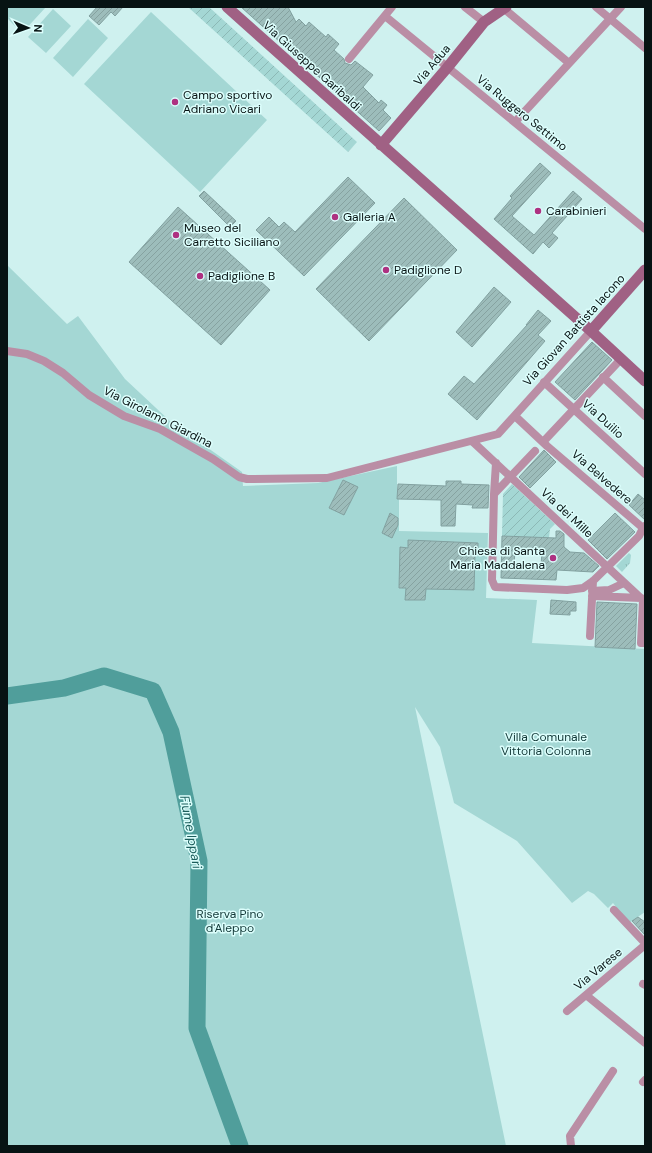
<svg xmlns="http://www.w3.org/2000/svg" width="652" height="1153" font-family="'DM Sans',sans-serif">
  <defs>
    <pattern id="grass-tufts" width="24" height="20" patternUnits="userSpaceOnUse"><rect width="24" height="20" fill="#a4d7d4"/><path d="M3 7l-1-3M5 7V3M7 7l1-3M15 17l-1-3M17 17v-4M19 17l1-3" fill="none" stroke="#8cb8b5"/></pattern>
    <pattern id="garden-furrows" width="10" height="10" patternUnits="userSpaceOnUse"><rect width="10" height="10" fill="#a4d7d4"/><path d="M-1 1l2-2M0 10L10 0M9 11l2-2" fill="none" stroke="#8cb8b5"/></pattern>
    <pattern id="building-hatch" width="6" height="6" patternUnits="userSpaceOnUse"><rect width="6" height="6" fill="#9dbdbb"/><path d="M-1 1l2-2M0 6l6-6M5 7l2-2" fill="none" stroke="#86a2a0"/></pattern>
  </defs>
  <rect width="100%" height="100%" fill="#cff1ef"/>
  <!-- grass -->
  <path fill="url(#grass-tufts)" d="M 629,553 L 631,555 L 630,563 L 622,572 L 616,566 Z"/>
  <!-- park -->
  <path fill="#a4d7d4" d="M 9,7 L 46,7 L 22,33 L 7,18 L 7,9 Z
    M 53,9 L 71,26 L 46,53 L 28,37 Z
    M 151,12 L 267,120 L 200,192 L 84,84 Z
    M 88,19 L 108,38 L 73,77 L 53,58 Z
    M 7,265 L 67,324 L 78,316 L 125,379 L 171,422 L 242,472 L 243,486 L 318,483 L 397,466 L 397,499 L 399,499 L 399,531 L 488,533 L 486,598 L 537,600 L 532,643 L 645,649 L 645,912 L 629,923 L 613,903 L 608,908 L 594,894 L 588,891 L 572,903 L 517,841 L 454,803 L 440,747 L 415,707 L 506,1146 L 7,1146 Z"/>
  <!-- garden -->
  <path fill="url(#garden-furrows)" d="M 188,7 L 209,7 L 357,142 L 348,152 Z
    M 512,484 L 555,524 L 550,529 L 549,538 L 502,536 L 503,494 Z"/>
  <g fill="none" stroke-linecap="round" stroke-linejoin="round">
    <!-- river -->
    <path stroke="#509e9b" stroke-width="17" d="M 7,696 L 64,688 L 104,676 L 153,691 L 171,732 L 199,861 L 197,1028 L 240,1146"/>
  </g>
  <!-- building -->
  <path fill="url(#building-hatch)" stroke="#82a1a0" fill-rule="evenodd" d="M 97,7 L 123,7 L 115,16 L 111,12 L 99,25 L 89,16 Z
    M 241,7 L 288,7 L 296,22 L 299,19 L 306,26 L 309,22 L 326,37 L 328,34 L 339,44 L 334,50 L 344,59 L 345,63 L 351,65 L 355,61 L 373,75 L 363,87 L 379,103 L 381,100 L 387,105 L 383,110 L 391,118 L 379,131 Z
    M 540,163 L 551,173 L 512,216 L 534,235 L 573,191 L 582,199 L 552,233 L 558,238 L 549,248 L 543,242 L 533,254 L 494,219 L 512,198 L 510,196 Z
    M 348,177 L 375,203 L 304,276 L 256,230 L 269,217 L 279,227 L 284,222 L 295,232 Z
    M 204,191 L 236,221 L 230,227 L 199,196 Z
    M 404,198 L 457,250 L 369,341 L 316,289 Z
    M 178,207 L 270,290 L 221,345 L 129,262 Z
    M 494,287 L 511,302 L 472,347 L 456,332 Z
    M 538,310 L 551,321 L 538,335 L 545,341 L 477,420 L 448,394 L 464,376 L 474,384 L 527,325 L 526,325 Z
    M 592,342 L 612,360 L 575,400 L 555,382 Z
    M 544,450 L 556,462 L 530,488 L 519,477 Z
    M 343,480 L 358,487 L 344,515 L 329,508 Z
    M 446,481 L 461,481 L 461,484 L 489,485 L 488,508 L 472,508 L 473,505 L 456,504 L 455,526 L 441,526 L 441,500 L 397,499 L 398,484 L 446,486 Z
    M 638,494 L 645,500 L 645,520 L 629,505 Z
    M 390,513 L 398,518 L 398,525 L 392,538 L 382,533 Z
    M 615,513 L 635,532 L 607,559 L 588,540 Z
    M 556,531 L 560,531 L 564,534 L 564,547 L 570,552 L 584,553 L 599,566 L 593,572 L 557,570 L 556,580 L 501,578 L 502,536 L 556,538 ZM 515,549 L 542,550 L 541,567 L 514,566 Z
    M 408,540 L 478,543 L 478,555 L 475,555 L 474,590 L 426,589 L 425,600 L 405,600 L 406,588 L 399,588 L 400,547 L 408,548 Z
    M 551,600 L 576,602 L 576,611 L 570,611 L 570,615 L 550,614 Z
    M 597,602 L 637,604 L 635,649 L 595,647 Z
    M 638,917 L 645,922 L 645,935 L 632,921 Z"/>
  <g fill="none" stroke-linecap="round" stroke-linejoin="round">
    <!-- street -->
    <path stroke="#ba8ea5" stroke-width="8" d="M 465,7 L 484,22
      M 502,7 L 569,63
      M 596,7 L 645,48
      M 385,16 L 645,229
      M 349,59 L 392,7
      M 515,122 L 621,7
      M 7,351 L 27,354 L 44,361 L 63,373 L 89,395 L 124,416 L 160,429 L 213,459 L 239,477 L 247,479 L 327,478 L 498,434 L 591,331
      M 603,377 L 645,416
      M 544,382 L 645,474
      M 515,416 L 547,446 L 643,528
      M 472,441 L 645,602
      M 543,442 L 621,359
      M 535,451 L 494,494 L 492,580 L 495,587 L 567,590 L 583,588 L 593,581 L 639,536 L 643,528 L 645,526
      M 494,494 L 496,463
      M 592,591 L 609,590 L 624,583
      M 592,596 L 641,598
      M 643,600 L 641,643 L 645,643
      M 590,636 L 593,581
      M 614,910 L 645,943
      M 643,984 L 645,985
      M 586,995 L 645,1043
      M 567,1011 L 645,945
      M 643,1082 L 645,1080
      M 571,1146 L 570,1136 L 613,1071"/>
    <!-- secondary -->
    <path stroke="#a06184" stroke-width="11" d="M 227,7 L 591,331 L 645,381
      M 381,145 L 447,68 L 484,22 L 506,7
      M 591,331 L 645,270"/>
  </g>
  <!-- markers -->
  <g fill="#ae3181" stroke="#dcfefc" stroke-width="1.5">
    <circle cx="175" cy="102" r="4"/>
    <circle cx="538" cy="211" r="4"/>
    <circle cx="335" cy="217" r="4"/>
    <circle cx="176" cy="235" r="4"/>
    <circle cx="386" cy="270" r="4"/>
    <circle cx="200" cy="276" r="4"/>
    <circle cx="553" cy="558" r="4"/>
  </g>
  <g text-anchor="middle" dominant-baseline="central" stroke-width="3" stroke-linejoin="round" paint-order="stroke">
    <!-- street labels -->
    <g font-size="12" fill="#071313" stroke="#dcfefc">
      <text transform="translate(432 65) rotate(-50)">Via Adua</text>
      <text transform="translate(312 66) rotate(42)">Via Giuseppe Garibaldi</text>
      <text transform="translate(522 113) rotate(39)">Via Ruggero Settimo</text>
      <text transform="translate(574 330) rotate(-48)">Via Giovan Battista Iacono</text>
      <text transform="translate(158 417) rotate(27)">Via Girolamo Giardina</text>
      <text transform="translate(603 419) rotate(42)">Via Duilio</text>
      <text transform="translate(602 477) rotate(41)">Via Belvedere</text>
      <text transform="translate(567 513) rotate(43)">Via dei Mille</text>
      <text transform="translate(598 969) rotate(-40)">Via Varese</text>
    </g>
    <!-- poi labels -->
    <g font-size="12" fill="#071313" stroke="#dcfefc" text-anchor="start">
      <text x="183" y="95">Campo sportivo<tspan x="183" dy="14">Adriano Vicari</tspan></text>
      <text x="546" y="211">Carabinieri</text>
      <text x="343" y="217">Galleria A</text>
      <text x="184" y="228">Museo del<tspan x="184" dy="14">Carretto Siciliano</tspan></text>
      <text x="394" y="270">Padiglione D</text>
      <text x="208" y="276">Padiglione B</text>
      <text x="545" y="551" text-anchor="end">Chiesa di Santa<tspan x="545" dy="14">Maria Maddalena</tspan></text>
    </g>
    <!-- park labels -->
    <g font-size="12" fill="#123837" stroke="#dcfefc">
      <text x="546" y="737">Villa Comunale<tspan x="546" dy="14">Vittoria Colonna</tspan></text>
      <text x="230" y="914">Riserva Pino<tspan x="230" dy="14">d'Aleppo</tspan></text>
    </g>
    <!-- water labels -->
    <g font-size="13" font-style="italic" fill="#1c5e5c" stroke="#dcfefc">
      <text transform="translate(191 832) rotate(80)">Fiume Ippari</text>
    </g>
  </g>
  <!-- border -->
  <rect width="652" height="1153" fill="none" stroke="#071313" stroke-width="16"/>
  <!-- north arrow -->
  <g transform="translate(28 28) rotate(92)" stroke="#dcfefc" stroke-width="3" paint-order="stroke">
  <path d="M0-3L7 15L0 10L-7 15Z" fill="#071313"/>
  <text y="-6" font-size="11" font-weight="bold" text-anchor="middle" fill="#071313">N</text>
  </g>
</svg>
